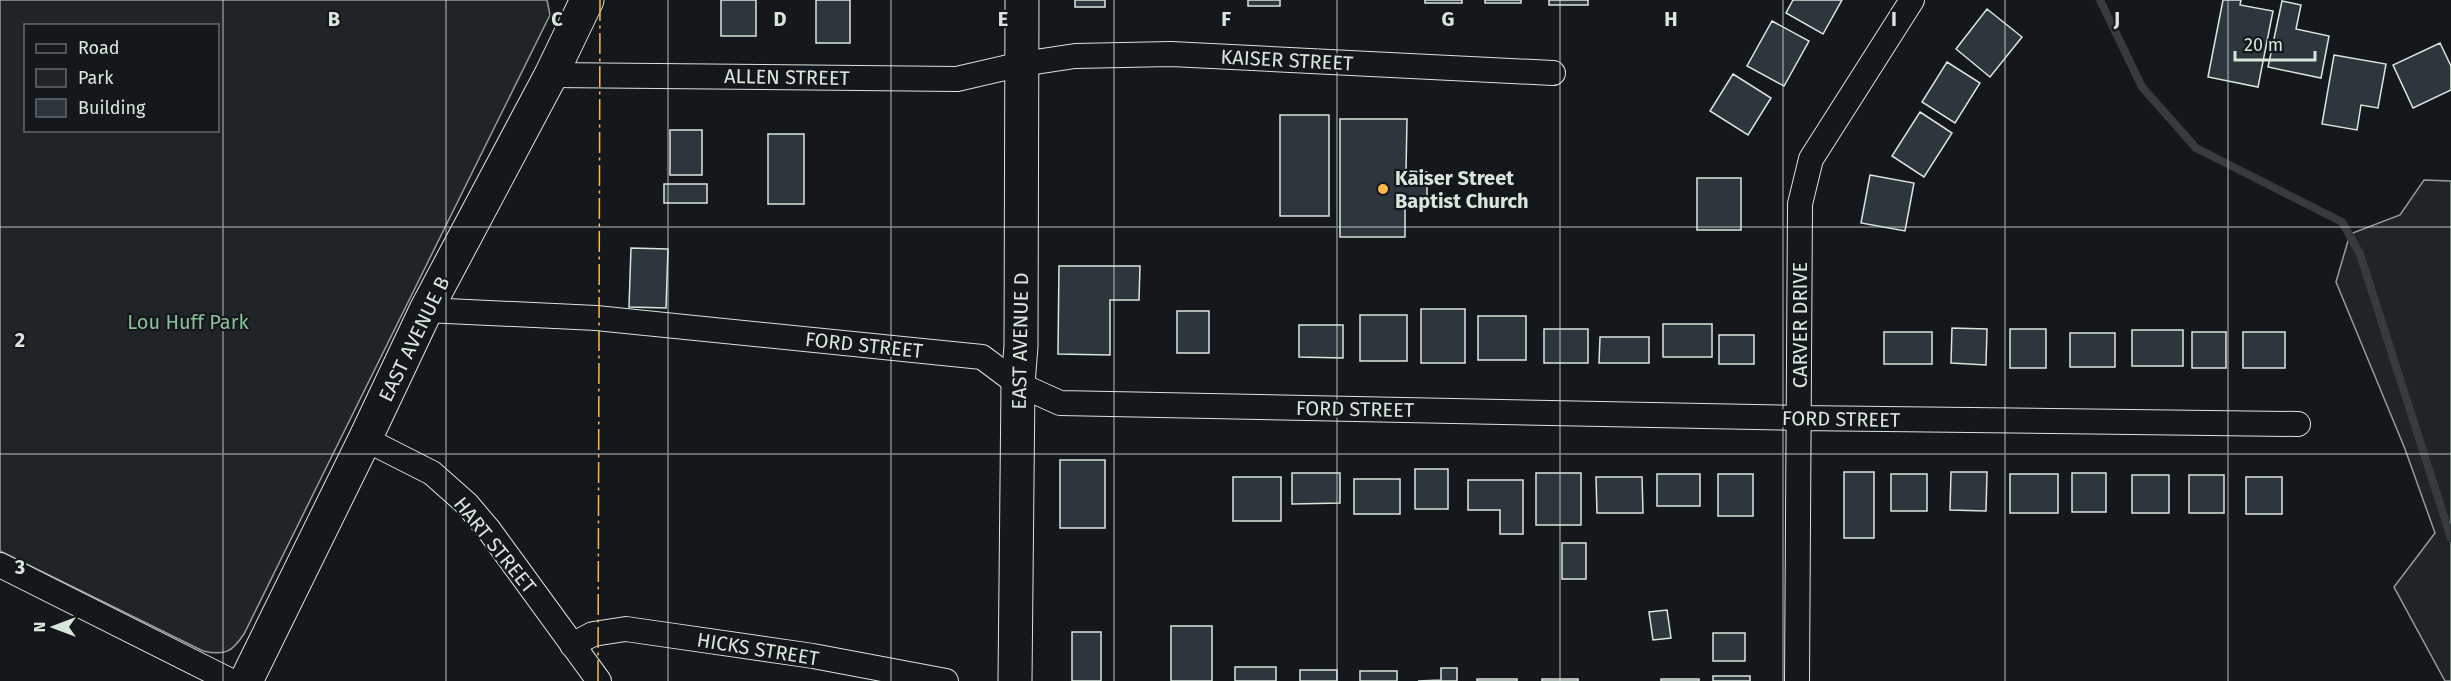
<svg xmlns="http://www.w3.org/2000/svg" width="2451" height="681" font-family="'Fira Sans',sans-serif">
  <rect width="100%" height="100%" fill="#14181c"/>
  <!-- green -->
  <path fill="#202428" stroke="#939e99" stroke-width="1.5" fill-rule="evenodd" d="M 0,0 L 547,0 L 550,15 L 244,634 C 232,652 225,656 203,651 L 0,551 ZM 26,26 L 218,26 L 218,130 L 26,130 Z
    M 2424,180 L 2451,181 L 2451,681 L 2445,681 L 2394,587 L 2435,533 L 2405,449 L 2336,282 L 2350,234 L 2400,215 Z"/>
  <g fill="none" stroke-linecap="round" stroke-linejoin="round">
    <!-- stream -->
    <path stroke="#363b3e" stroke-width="8" d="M 2100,0 L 2142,87 L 2196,148 L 2342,222 L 2360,254 L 2451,538"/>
  </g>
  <!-- building -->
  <path fill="#2c363c" stroke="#d8e6dc" stroke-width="1.5" d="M 721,0 L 756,0 L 756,36 L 721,36 Z
    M 816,0 L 850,0 L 850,43 L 816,43 Z
    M 1075,0 L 1105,0 L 1105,7 L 1075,7 Z
    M 1248,0 L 1280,0 L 1280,6 L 1248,6 Z
    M 1425,0 L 1462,0 L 1462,3 L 1425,3 Z
    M 1485,0 L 1521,0 L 1521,3 L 1485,3 Z
    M 1549,0 L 1588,0 L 1588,5 L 1549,5 Z
    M 1793,0 L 1842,0 L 1823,34 L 1786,13 Z
    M 2223,0 L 2241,0 L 2240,5 L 2273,11 L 2258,87 L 2208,77 Z
    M 2282,1 L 2301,5 L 2296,29 L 2329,36 L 2321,78 L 2268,67 Z
    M 1987,9 L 2022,37 L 1990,77 L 1956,49 Z
    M 1772,21 L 1809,41 L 1784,86 L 1747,66 Z
    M 2440,43 L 2451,66 L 2451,90 L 2413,108 L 2393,65 Z
    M 2334,55 L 2386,64 L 2378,108 L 2361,105 L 2357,130 L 2322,124 Z
    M 1947,62 L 1980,83 L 1955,123 L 1922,102 Z
    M 1733,74 L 1771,98 L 1748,135 L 1710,111 Z
    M 1920,112 L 1952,133 L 1924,177 L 1892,156 Z
    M 1280,115 L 1329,115 L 1329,216 L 1280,216 Z
    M 1340,119 L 1407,119 L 1406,171 L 1427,172 L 1427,207 L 1405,207 L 1405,237 L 1340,237 Z
    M 670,130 L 702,130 L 702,175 L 670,175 Z
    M 768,134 L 804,134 L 804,204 L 768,204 Z
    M 1870,175 L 1914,183 L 1905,231 L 1861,223 Z
    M 1697,178 L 1741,178 L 1741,230 L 1697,230 Z
    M 664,184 L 707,184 L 707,203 L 664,203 Z
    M 631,248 L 668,249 L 666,308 L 629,307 Z
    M 1059,266 L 1140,266 L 1139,300 L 1110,300 L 1110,355 L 1058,354 Z
    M 1421,309 L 1465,309 L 1465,363 L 1421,363 Z
    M 1177,311 L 1209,311 L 1209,353 L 1177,353 Z
    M 1360,315 L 1407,315 L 1407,361 L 1360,361 Z
    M 1478,316 L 1526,316 L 1526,360 L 1478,360 Z
    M 1663,324 L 1712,324 L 1712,357 L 1663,357 Z
    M 1299,325 L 1343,325 L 1343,358 L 1299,357 Z
    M 1952,328 L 1987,329 L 1986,365 L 1951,363 Z
    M 1544,329 L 1588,329 L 1588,363 L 1544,363 Z
    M 2010,329 L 2046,329 L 2046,368 L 2010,368 Z
    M 2132,330 L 2183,330 L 2183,366 L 2132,366 Z
    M 1884,332 L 1932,332 L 1932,364 L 1884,364 Z
    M 2192,332 L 2226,332 L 2226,368 L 2192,368 Z
    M 2243,332 L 2285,332 L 2285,368 L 2243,368 Z
    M 2070,333 L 2115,333 L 2115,367 L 2070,367 Z
    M 1719,335 L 1754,335 L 1754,364 L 1719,364 Z
    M 1600,337 L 1649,337 L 1649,363 L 1599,363 Z
    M 1060,460 L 1105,460 L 1105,528 L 1060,528 Z
    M 1415,469 L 1448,469 L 1448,509 L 1415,509 Z
    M 1844,472 L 1874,472 L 1874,538 L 1844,538 Z
    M 1951,472 L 1987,472 L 1986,511 L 1950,510 Z
    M 1292,473 L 1340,473 L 1340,503 L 1292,504 Z
    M 1536,473 L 1581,473 L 1581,525 L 1536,525 Z
    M 2072,473 L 2106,473 L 2106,512 L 2072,512 Z
    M 1657,474 L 1700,474 L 1700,506 L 1657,506 Z
    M 1718,474 L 1753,474 L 1753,516 L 1718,516 Z
    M 1891,474 L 1927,474 L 1927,511 L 1891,511 Z
    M 2010,474 L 2058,474 L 2058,513 L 2010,513 Z
    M 2132,475 L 2169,475 L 2169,513 L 2132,513 Z
    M 2189,475 L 2224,475 L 2224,513 L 2189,513 Z
    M 1233,477 L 1281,477 L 1281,521 L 1233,521 Z
    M 1596,477 L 1642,477 L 1643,513 L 1597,513 Z
    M 2246,477 L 2282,477 L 2282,514 L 2246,514 Z
    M 1354,479 L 1400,479 L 1400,514 L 1354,514 Z
    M 1468,480 L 1523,480 L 1523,534 L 1500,534 L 1500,510 L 1468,510 Z
    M 1562,543 L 1586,543 L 1586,579 L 1562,579 Z
    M 1667,610 L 1671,638 L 1653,640 L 1649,612 Z
    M 1171,626 L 1212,626 L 1212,681 L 1171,681 Z
    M 1072,632 L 1101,632 L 1101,681 L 1072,681 Z
    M 1713,633 L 1745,633 L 1745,661 L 1713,661 Z
    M 1235,667 L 1276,667 L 1276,681 L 1235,681 Z
    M 1441,668 L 1457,668 L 1457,681 L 1418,681 L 1441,680 Z
    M 1300,670 L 1337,670 L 1337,681 L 1300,681 Z
    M 1360,671 L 1397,671 L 1397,681 L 1360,681 Z
    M 1713,676 L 1750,676 L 1750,681 L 1713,681 Z
    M 1477,679 L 1517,679 L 1517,681 L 1477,681 Z
    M 1542,679 L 1578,679 L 1578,681 L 1542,681 Z
    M 1661,679 L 1699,679 L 1699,681 L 1661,681 Z"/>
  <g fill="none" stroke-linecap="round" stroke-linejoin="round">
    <defs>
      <path id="minor" d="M 551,75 L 957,79 L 1022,64 L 1075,56 L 1171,54 L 1553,73
        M 426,310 L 596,318 L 982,357 L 1018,384 L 1060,403 L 1799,418 L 2298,424
        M 365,439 L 432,473 L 467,504 L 489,530 L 599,681
        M 0,565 L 231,681
        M 572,645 L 593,634 L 626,629 L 813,656 L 946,681
        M 1797,681 L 1800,204 L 1811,159 L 1912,0"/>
      <path id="primary" d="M 246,681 L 365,439 L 426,310 L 551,75 L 587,0
        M 1015,681 L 1018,384 L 1021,346 L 1022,0"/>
    </defs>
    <!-- minor casing -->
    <use href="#minor" stroke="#d8e6dc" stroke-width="26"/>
    <!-- primary casing -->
    <use href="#primary" stroke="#d8e6dc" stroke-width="35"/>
    <!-- minor -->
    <use href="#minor" stroke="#14181c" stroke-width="24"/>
    <!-- primary -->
    <use href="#primary" stroke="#14181c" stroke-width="33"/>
    <!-- power -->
    <path stroke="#ffb74d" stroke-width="1.5" stroke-dasharray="21 4.5 3 4.5" stroke-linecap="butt" d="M 598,681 L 600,0"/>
  </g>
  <!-- grid -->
  <path fill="none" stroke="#d8e6dc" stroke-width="1.5" stroke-opacity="0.55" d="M 223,0 L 223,681M 446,0 L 446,681M 668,0 L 668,681M 891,0 L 891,681M 1114,0 L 1114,681M 1337,0 L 1337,681M 1560,0 L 1560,681M 1783,0 L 1783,681M 2005,0 L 2005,681M 2228,0 L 2228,681M 0,227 L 2451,227M 0,454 L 2451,454"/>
  <!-- markers -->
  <circle fill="#ffb74d" stroke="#14181c" stroke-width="2" cx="1383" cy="189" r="6"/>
  <g text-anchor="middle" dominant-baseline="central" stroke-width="4.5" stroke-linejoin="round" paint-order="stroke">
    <!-- street labels -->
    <g font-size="20" fill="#d8e6dc" stroke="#14181c">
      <text transform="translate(1287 60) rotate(3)">KAISER STREET</text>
      <text transform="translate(787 77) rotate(1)">ALLEN STREET</text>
      <text transform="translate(1800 325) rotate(-90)">CARVER DRIVE</text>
      <text transform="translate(414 339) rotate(-64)">EAST AVENUE B</text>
      <text transform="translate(1020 341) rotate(-89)">EAST AVENUE D</text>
      <text transform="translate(864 345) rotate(6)">FORD STREET</text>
      <text transform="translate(1355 409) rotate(1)">FORD STREET</text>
      <text transform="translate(1841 419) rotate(1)">FORD STREET</text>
      <text transform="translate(495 545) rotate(51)">HART STREET</text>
      <text transform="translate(758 649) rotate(9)">HICKS STREET</text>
    </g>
    <!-- poi labels -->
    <g font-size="20" font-weight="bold" fill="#d8e6dc" stroke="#14181c" text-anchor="start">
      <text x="1395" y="178">Kaiser Street<tspan x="1395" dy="23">Baptist Church</tspan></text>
    </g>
    <!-- park labels -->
    <g font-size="20" fill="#8ac095" stroke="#14181c">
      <text x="188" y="322">Lou Huff Park</text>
    </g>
  </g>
  <g font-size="20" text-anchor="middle" font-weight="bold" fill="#d8e6dc" stroke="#14181c" stroke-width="4.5" stroke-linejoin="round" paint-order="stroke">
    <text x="334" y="26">B</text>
    <text x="557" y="26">C</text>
    <text x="780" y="26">D</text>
    <text x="1003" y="26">E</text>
    <text x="1226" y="26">F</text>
    <text x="1448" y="26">G</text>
    <text x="1671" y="26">H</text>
    <text x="1894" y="26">I</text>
    <text x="2117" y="26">J</text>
    <text x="20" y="347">2</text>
    <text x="20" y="574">3</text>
  </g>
  <!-- legend -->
  <rect x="24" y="24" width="195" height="108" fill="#14181c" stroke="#626a69" stroke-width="1.5"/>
  <rect x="36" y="44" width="30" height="9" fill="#14181c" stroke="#626a69" stroke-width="1.5"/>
  <text x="78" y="54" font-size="18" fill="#d8e6dc">Road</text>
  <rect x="36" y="69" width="30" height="18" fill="#202428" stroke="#626a69" stroke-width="1.5"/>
  <text x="78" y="84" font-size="18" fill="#d8e6dc">Park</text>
  <rect x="36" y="99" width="30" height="18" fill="#2c363c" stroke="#626a69" stroke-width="1.5"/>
  <text x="78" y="114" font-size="18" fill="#d8e6dc">Building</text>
  <!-- north arrow -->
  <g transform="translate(54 627) rotate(270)" stroke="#14181c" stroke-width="4.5" paint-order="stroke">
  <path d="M0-4.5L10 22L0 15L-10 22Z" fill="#d8e6dc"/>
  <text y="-9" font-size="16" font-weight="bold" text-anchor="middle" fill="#d8e6dc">N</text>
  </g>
  <!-- scale -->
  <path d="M2235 51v9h80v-9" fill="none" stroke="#d8e6dc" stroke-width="3"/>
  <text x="2244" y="51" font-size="18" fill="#d8e6dc" stroke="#14181c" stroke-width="4.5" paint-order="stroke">20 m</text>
</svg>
